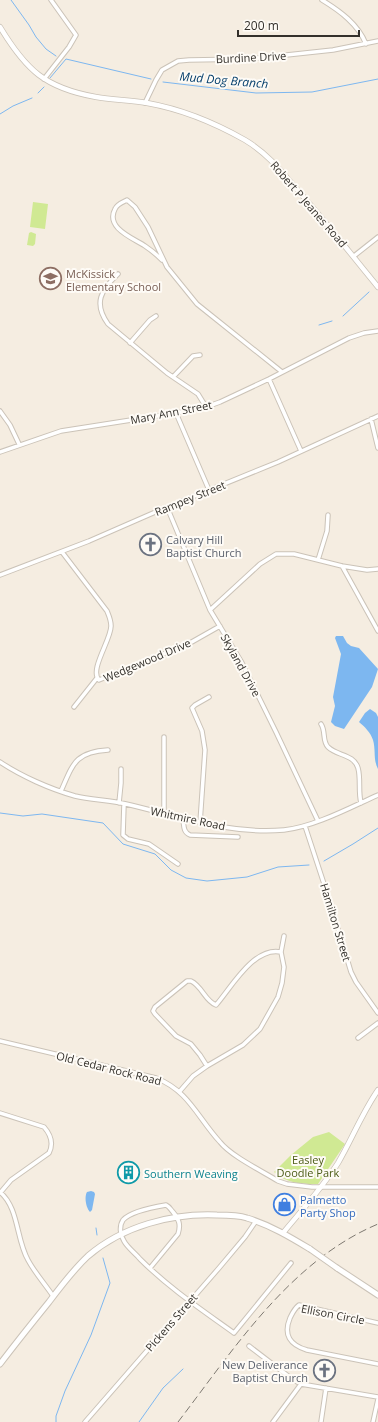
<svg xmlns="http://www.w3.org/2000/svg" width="378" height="1422" font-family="'Open Sans',sans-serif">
  <rect width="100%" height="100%" fill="#f5ede1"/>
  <!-- green -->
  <path fill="#d0e993" d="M 33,202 L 48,204 L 45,229 L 30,227 Z
    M 31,232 L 36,234 L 35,244 L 33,246 L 27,245 L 29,233 Z
    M 329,1132 L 345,1144 L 318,1184 C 301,1184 288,1184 274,1172 L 291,1155 L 313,1137 Z"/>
  <!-- water -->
  <path fill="#7db7f0" d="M 336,636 L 343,636 L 347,643 L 351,646 L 359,648 L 378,669 L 372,687 L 344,729 L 335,726 L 331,722 L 335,706 L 333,697 L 341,654 L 335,638 Z
    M 370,709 L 376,713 L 378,717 L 378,769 C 373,760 376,750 373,740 C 371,733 364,726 359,722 L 365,713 Z
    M 91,1191 L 94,1192 L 95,1194 L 92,1210 L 90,1212 C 86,1208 84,1197 87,1192 Z"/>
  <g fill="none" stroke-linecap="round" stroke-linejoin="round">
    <!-- stream -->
    <path stroke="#7db7f0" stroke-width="1" d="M 11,0 L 29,25 L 36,37 L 46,49 L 56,56
      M 50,78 L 66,59 L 151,79
      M 163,82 L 256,93 L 312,92 L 378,79
      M 38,93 L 44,87
      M 0,114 L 13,106 L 32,98
      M 343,316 L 369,292
      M 319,325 L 332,321
      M 0,813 L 23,816 L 42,814 L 103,823 L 123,844 L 155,854 L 171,870 L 186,878 L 207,881 L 247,877 L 278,867 L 309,865
      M 324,861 L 353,844 L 378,828
      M 96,1228 L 97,1235
      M 56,1422 L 56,1416 L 65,1391 L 91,1335 L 110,1283 L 103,1258
      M 139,1422 L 163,1388 L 183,1369"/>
    <defs>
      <path id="minor" d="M 322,0 C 340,11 358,24 366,44
        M 44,79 L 69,47 L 76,35 L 51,0
        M 145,103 L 156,80 L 162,70 L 178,61 L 189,60 L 250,59 L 333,50 L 378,41
        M 354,256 L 378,237
        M 162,260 C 157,255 151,250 145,246 C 133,238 105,228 115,209 C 117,204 123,202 127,200 L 135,207 L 148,227 L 167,267 L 197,304 L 282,372
        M 118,274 C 101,290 93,303 108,324 L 167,373 L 198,394 L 206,407
        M 130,343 L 150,320 L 156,316
        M 173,377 L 193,356 L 200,355
        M 269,379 L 301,451
        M 0,411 L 10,425 L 19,444
        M 176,413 L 209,490
        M 371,419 L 378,448
        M 0,452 L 61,431 L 176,413 L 206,407 L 220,402 L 269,379 L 349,338 L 364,333 L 378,331
        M 167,507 L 210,610 L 242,663 L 276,732 L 318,821
        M 62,552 L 107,611 C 109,616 111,620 111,626 C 111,640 89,670 99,680 L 190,643 L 220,626
        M 318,560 L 327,531 L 328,515
        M 342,566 L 378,631
        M 0,575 L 89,541 L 160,510 L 278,462 L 378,416
        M 210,610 L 260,564 L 276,554 L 294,554 L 342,566 L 367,570 L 378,569
        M 74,707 L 97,678
        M 321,724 C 326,731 322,741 328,747 C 337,756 354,754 358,768 C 361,779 358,791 361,803
        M 164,737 L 164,814
        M 0,762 C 21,776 50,789 75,796 C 91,800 109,800 126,804 C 178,816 230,835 284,830 C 314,827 351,807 378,795
        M 61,791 C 73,764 75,752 108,750
        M 119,803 L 121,783 L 121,769
        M 124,804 L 123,835 L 128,839 L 149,844 L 178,864
        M 183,819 C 184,826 183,832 190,835 L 238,837
        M 200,823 L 205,750 L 202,731 L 192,708 L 195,705 L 209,697
        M 305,826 L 328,896 L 351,972 L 356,982 L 378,1013
        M 358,1038 L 378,1023
        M 0,1041 L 156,1078 C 189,1091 197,1117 220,1142 C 231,1156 262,1171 278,1181 L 287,1184 L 312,1187 L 378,1187
        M 207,1066 L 200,1055 L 191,1044 L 176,1036 L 155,1014 L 153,1011 L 155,1007 L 187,981 L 191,981 C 202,986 205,1001 216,1005 C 231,988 254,946 281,952
        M 180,1091 L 193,1076 L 207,1066 L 243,1045 L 260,1029 L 278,997 L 282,983 L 284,967 L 281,952 L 284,936
        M 0,1113 L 44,1127 C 51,1135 54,1143 49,1153 L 11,1180 L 0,1193
        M 0,1192 C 19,1208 16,1239 28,1260 C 35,1273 45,1284 53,1296
        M 150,1268 L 178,1234 C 181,1225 179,1219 173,1212 C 170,1209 170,1207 166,1205 C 154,1207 131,1211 123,1220 C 119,1226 120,1235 124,1241 C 127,1247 135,1253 140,1259 C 169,1288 202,1310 234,1333
        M 378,1323 L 299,1305 C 294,1309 293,1312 290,1318 C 283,1335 290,1345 307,1350 L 378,1364
        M 234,1333 L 291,1263
        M 249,1346 L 292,1379 L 301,1384 L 378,1397
        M 85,1422 L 219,1268 L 245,1237 L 256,1221
        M 273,1422 L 301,1384
        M 321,1422 L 326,1388
        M 373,1422 L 378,1399"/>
      <path id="tertiary" d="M 0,27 C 26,70 45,88 96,97 C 112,100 130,100 147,103 C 181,109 215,123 245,140 C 265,152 279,168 293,185 C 323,218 350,253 378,287
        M 283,1233 C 302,1210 322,1188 338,1163 C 352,1139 362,1113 378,1090"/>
      <path id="secondary" d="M 337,1268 L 378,1295
        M 0,1364 C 16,1343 32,1323 49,1302 C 61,1286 73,1270 88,1256 C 123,1226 172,1213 217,1215 C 228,1215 238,1215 247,1218 C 270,1225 290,1237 310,1249"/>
    </defs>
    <!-- minor casing -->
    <use href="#minor" stroke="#cbc3b8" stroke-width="5.5"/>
    <!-- tertiary casing -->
    <use href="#tertiary" stroke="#cbc3b8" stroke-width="6"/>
    <!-- secondary casing -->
    <use href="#secondary" stroke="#cbc3b8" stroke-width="7"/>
    <!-- minor -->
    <use href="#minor" stroke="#fff" stroke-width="3.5"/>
    <!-- tertiary -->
    <use href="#tertiary" stroke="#fff" stroke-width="4.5"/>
    <!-- secondary -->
    <use href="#secondary" stroke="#fff" stroke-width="5"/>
    <!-- rail -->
    <path stroke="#7e7971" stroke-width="1" stroke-dasharray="8 4" stroke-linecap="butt" d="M 178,1422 C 234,1349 290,1261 378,1224"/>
    <defs>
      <path id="secondary-bridge" d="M 310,1249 L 337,1268"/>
    </defs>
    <!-- secondary-bridge casing -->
    <use href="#secondary-bridge" stroke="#cbc3b8" stroke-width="7" stroke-linecap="butt"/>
    <!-- secondary-bridge -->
    <use href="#secondary-bridge" stroke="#fff" stroke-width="5"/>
  </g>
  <!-- icons -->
  <defs>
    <symbol id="school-ring" viewBox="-11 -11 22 22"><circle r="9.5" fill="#fefbf6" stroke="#8d6e63" stroke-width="1.5"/><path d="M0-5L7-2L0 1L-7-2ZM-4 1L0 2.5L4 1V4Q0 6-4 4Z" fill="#8d6e63"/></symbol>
    <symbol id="church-ring" viewBox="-11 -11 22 22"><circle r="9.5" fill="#fefbf6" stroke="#6b7280" stroke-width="1.5"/><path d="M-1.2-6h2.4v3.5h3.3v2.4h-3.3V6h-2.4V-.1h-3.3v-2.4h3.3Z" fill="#6b7280"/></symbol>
    <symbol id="building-ring" viewBox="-11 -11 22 22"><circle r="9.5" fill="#fefbf6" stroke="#0f9aa8" stroke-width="1.5"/><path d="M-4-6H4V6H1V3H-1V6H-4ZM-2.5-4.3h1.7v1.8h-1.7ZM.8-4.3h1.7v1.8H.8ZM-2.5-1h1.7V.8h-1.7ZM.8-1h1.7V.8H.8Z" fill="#0f9aa8"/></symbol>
    <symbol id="shop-ring" viewBox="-11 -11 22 22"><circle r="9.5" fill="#fefbf6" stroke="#3f7fe0" stroke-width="1.5"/><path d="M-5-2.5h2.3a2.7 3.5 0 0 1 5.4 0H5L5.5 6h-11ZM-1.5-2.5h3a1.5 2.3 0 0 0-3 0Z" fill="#3f7fe0"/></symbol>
  </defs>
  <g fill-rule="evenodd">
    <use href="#school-ring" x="38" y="266" width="25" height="25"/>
    <use href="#church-ring" x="138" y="532" width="25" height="25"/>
    <use href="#building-ring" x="116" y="1160" width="25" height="25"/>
    <use href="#shop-ring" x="272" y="1192" width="25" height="25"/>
    <use href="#church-ring" x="312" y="1358" width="25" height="25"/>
  </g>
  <g text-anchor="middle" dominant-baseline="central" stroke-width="4" stroke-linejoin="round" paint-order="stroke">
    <!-- street labels -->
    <g font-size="11" fill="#33302b" stroke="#fefbf6">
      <text transform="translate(251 57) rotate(-3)">Burdine Drive</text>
      <text transform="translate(309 204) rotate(49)">Robert P Jeanes Road</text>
      <text transform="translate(171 412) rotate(-11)">Mary Ann Street</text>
      <text transform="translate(190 498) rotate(-22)">Rampey Street</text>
      <text transform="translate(147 660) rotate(-23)">Wedgewood Drive</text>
      <text transform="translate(241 665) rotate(61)">Skyland Drive</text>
      <text transform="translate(188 818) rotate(12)">Whitmire Road</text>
      <text transform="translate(336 922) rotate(73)">Hamilton Street</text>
      <text transform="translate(109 1068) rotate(14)">Old Cedar Rock Road</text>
      <text transform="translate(333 1314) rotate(11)">Ellison Circle</text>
      <text transform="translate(171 1322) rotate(-49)">Pickens Street</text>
    </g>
    <!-- education labels -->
    <g font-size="11" fill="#785e54" stroke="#fefbf6" text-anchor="start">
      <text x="66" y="273">McKissick<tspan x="66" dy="13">Elementary School</tspan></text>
    </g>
    <!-- worship labels -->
    <g font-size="11" fill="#5b616d" stroke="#fefbf6" text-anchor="start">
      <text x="166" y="539">Calvary Hill<tspan x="166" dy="13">Baptist Church</tspan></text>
      <text x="308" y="1364" text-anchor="end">New Deliverance<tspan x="308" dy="13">Baptist Church</tspan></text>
    </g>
    <!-- park labels -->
    <g font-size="11" fill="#4c5c16" stroke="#fefbf6">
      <text x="308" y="1159">Easley<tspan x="308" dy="13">Doodle Park</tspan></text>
    </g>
    <!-- culture labels -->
    <g font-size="11" fill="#0d838f" stroke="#fefbf6" text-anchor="start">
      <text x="144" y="1173">Southern Weaving</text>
    </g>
    <!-- shop labels -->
    <g font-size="11" fill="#366cbe" stroke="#fefbf6" text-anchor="start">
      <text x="300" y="1199">Palmetto<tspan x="300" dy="13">Party Shop</tspan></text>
    </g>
    <!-- water labels -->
    <g font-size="12" font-style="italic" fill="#053f6c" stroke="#fefbf6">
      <text transform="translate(224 80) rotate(5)">Mud Dog Branch</text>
    </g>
  </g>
  <!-- scale -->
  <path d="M238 30v6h121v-6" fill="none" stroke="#33302b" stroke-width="2"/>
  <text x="244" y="30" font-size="12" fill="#33302b" stroke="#fefbf6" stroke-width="3" paint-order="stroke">200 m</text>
</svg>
